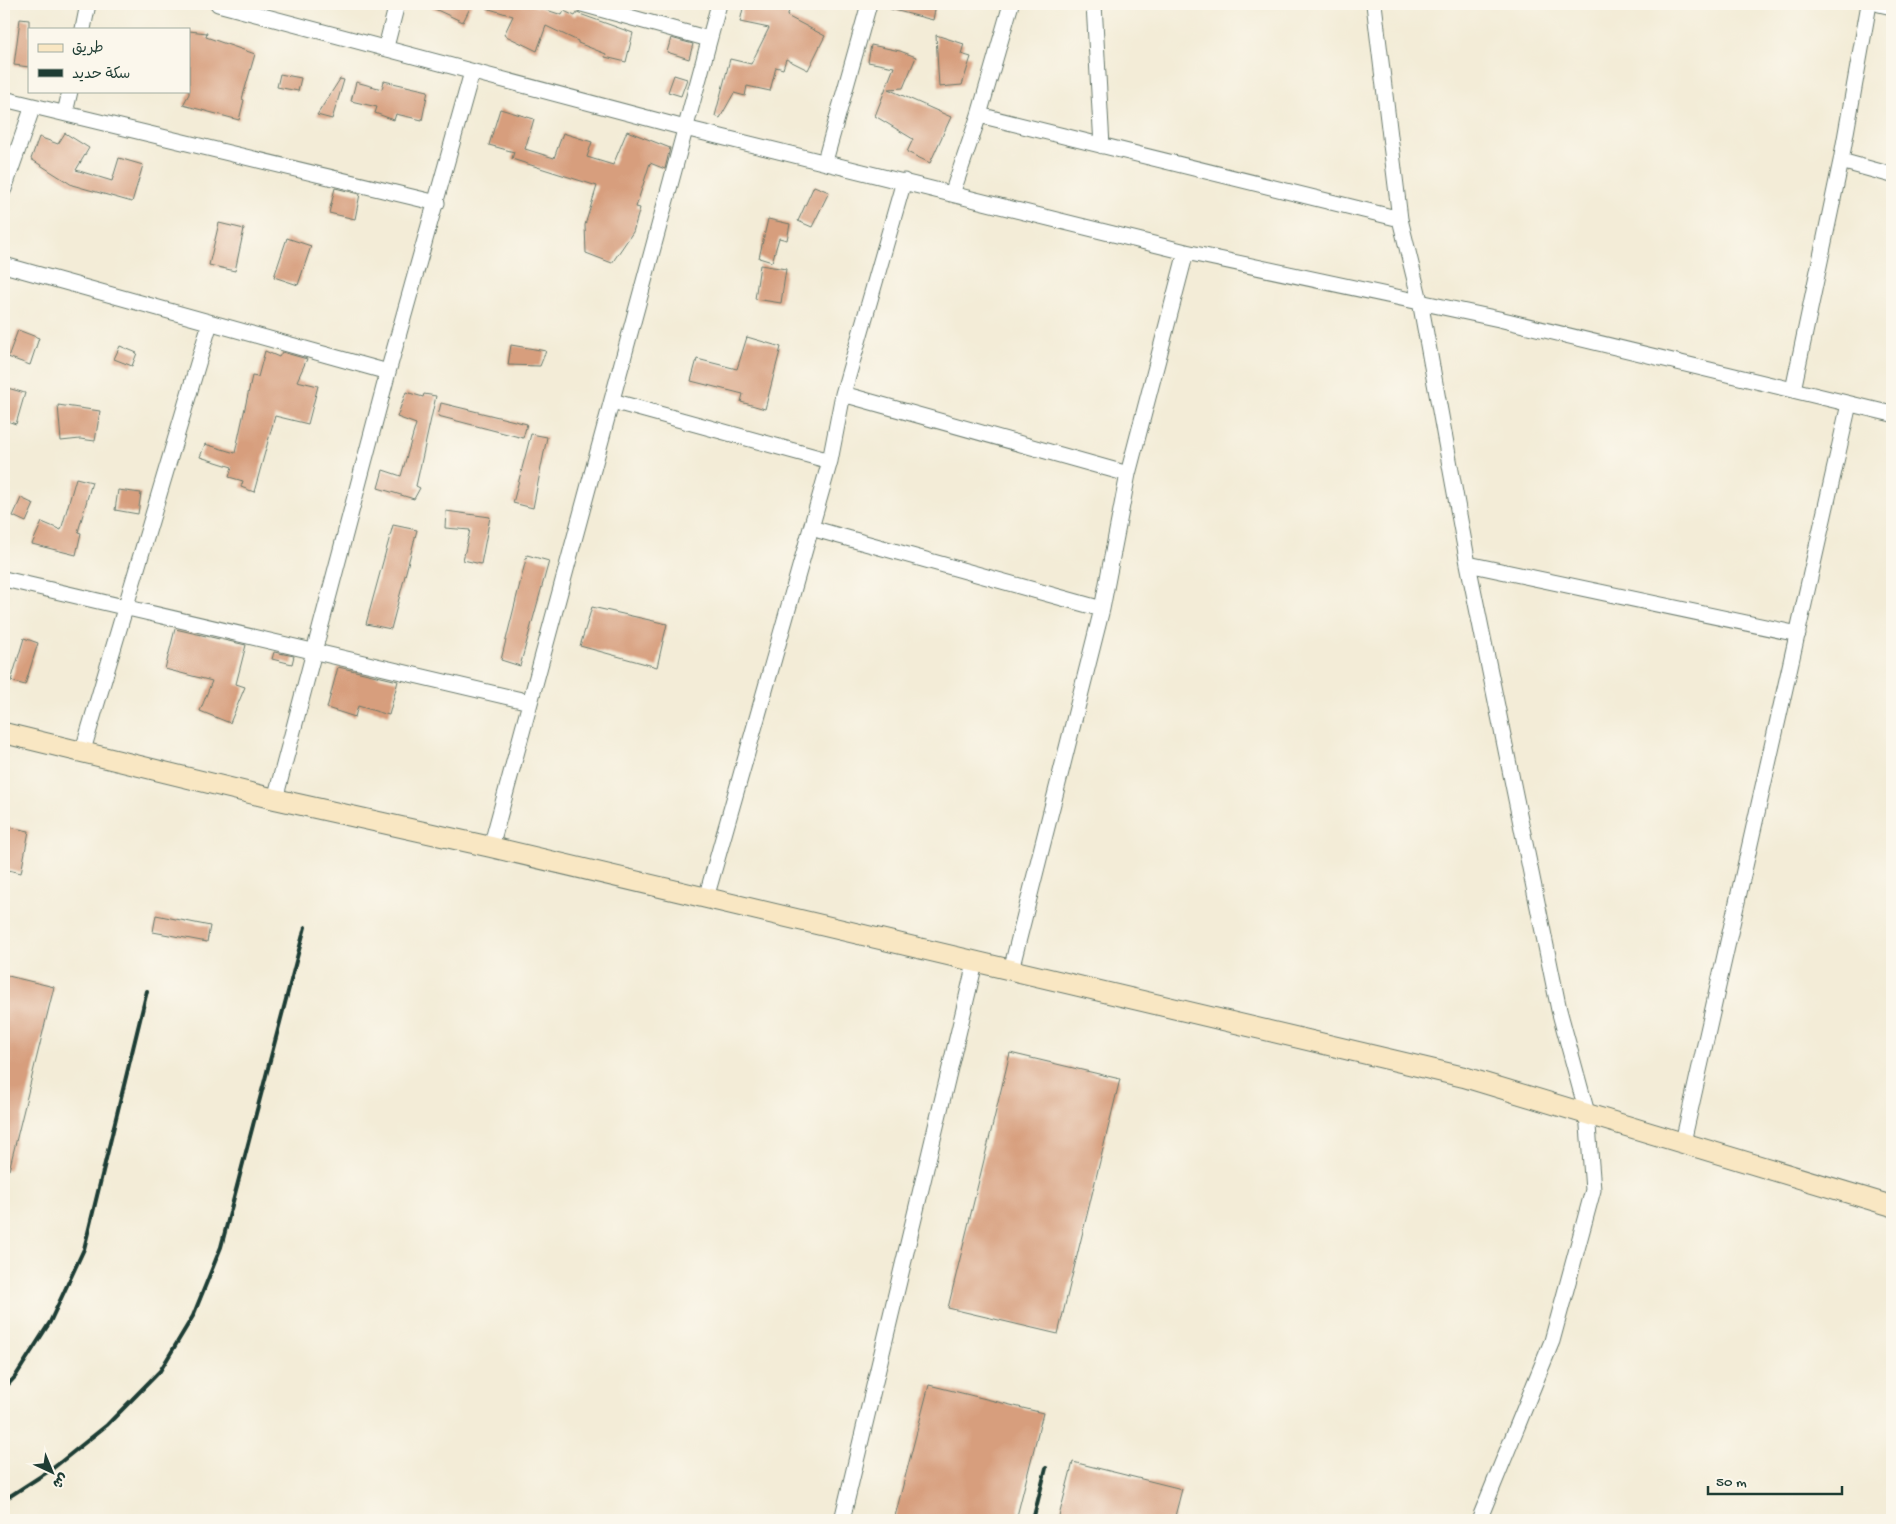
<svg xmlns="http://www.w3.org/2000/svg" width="1896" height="1524" font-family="'Gochi Hand','Playpen Sans Arabic',sans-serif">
  <rect width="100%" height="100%" fill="#fbf7ec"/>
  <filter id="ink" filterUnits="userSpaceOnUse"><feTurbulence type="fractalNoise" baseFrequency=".02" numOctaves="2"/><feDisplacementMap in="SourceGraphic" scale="10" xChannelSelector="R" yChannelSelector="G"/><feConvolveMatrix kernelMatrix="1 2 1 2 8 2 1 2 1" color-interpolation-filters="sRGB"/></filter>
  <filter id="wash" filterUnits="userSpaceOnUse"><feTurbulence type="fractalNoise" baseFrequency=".0096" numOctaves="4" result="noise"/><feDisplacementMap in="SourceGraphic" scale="20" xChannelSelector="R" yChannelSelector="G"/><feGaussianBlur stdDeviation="1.12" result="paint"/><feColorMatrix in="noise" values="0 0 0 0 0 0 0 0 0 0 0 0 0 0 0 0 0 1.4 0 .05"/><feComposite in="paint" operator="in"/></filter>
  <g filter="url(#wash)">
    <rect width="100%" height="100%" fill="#f3ecd7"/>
    <g id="blocks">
      <!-- building -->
      <path fill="#d79e7d" d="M 424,4 L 472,4 L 463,22 Z
        M 487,4 L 528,4 L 562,15 L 564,11 L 575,16 L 577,13 L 633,33 L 626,62 L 605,57 L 606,54 L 578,43 L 578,41 L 546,26 L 537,51 L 504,35 L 513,16 L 486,8 Z
        M 744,4 L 792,4 L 787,16 L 825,36 L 808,70 L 786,59 L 783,69 L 776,67 L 770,91 L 747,86 L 745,96 L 734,93 L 720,118 L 715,116 L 730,59 L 751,64 L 769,28 L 740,22 Z
        M 891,4 L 936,4 L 933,20 L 890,9 Z
        M 20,19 L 29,20 L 29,67 L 14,65 Z
        M 189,31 L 207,33 L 206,37 L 255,54 L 242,99 L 244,100 L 239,120 L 183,105 L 189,94 Z
        M 936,35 L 964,44 L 961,54 L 971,57 L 962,85 L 939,87 Z
        M 671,38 L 693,44 L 689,59 L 667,52 Z
        M 871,45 L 900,51 L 916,57 L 903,88 L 888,89 L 951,117 L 930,163 L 907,152 L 913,139 L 875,116 L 894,67 L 868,62 Z
        M 280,74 L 301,78 L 298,91 L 277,87 Z
        M 674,75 L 687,79 L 681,96 L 668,92 Z
        M 340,79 L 344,80 L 332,119 L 317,115 Z
        M 384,81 L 428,91 L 422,120 L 396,114 L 394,120 L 375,113 L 377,107 L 351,101 L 356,82 L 382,89 Z
        M 500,109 L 534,119 L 525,149 L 554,158 L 563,133 L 592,142 L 587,157 L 613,165 L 627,131 L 670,148 L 665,169 L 650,163 L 636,207 L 640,208 L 633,232 L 612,263 L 586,253 L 585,225 L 597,186 L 512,159 L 514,152 L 489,145 Z
        M 65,133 L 89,148 L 76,170 L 112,181 L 119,158 L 143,165 L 132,202 L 72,185 L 31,159 L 39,137 L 58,144 Z
        M 814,186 L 829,192 L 812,227 L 798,221 Z
        M 335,188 L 360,194 L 355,219 L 329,213 Z
        M 768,219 L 790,224 L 787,240 L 779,238 L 772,262 L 759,258 Z
        M 219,223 L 244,229 L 235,271 L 209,265 Z
        M 287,238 L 311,246 L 298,285 L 274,277 Z
        M 760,265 L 786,269 L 781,303 L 755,299 Z
        M 18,330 L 39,338 L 30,365 L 8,357 Z
        M 747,337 L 781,347 L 765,409 L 741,402 L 743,394 L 691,381 L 697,359 L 737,369 Z
        M 511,345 L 546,351 L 540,366 L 508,365 Z
        M 120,346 L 137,353 L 132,366 L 114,359 Z
        M 265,351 L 279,357 L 282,352 L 307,359 L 297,381 L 318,386 L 308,424 L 275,416 L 254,492 L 241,487 L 243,481 L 229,477 L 232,467 L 200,457 L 205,444 L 235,453 L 252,376 L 258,377 Z
        M 4,387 L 25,393 L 16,424 L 4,420 Z
        M 406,392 L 423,397 L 424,394 L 436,396 L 416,486 L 420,488 L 414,499 L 378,488 L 383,470 L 401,476 L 416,424 L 397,417 Z
        M 441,403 L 527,424 L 523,438 L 438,416 Z
        M 58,405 L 100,411 L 95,441 L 80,439 L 61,441 Z
        M 531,434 L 547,437 L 533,508 L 513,503 Z
        M 76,478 L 92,482 L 78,532 L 81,533 L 76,555 L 32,544 L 42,522 L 61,530 Z
        M 118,490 L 141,493 L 138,514 L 115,510 Z
        M 21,498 L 34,504 L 26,522 L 13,516 Z
        M 446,511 L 490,517 L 481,564 L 463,560 L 470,530 L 445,528 Z
        M 393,525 L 417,530 L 391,629 L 366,624 Z
        M 527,555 L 549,561 L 520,666 L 501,660 Z
        M 592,607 L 667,624 L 657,667 L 580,646 Z
        M 175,629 L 246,645 L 236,684 L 245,687 L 230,723 L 200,711 L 212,681 L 165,669 Z
        M 24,638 L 38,643 L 25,685 L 11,681 Z
        M 274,652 L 294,656 L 292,664 L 272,659 Z
        M 338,667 L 398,681 L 389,715 L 358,706 L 355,717 L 327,708 Z
        M 4,826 L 29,831 L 21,873 L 4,869 Z
        M 156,915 L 210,926 L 207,942 L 153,932 Z
        M 4,975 L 54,987 L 9,1170 L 4,1169 Z
        M 1010,1053 L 1120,1079 L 1058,1334 L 948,1308 Z
        M 929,1385 L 1043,1413 L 1016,1520 L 894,1520 Z
        M 1073,1462 L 1182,1489 L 1174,1520 L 1058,1520 Z"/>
    </g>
  </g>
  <g filter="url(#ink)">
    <use href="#blocks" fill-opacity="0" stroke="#697a6d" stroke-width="1"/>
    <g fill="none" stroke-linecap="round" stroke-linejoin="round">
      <defs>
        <path id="street" d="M 218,4 L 685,128 L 1186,252 L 1499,319 L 1892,414
          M 582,4 L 709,39
          M 1094,4 L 1102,146
          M 1374,4 L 1400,219 L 1420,301 L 1468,564 L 1559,1010 L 1587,1113 L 1593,1190 L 1552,1341 L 1479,1520
          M 1879,4 L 1892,7
          M 83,29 L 88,4
          M 386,47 L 397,4
          M 4,99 L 437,203
          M 65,113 L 70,91
          M 979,115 L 1400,219
          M 825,161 L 869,4
          M 1841,161 L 1892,175
          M 4,189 L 33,106
          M 952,194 L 979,115 L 1011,4
          M 4,265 L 388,372
          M 1793,390 L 1841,161 L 1869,4
          M 843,394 L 1128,474
          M 612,401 L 830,461
          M 811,528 L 1102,609
          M 1468,564 L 1798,634
          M 4,579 L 530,702
          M 83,750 L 210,323
          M 275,799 L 388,372 L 472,72
          M 491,847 L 719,4
          M 706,898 L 830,461 L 843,394 L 904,181
          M 1011,970 L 1102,609 L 1128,474 L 1186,252
          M 1683,1142 L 1849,404
          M 842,1520 L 975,963"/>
        <path id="secondary" d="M 4,733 L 275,799 L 491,847 L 1464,1077 L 1892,1206"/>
      </defs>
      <!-- street casing -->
      <use href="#street" stroke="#697a6d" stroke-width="17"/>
      <!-- secondary casing -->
      <use href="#secondary" stroke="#697a6d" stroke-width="22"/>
      <!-- street -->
      <use href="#street" stroke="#fff" stroke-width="15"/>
      <!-- secondary -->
      <use href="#secondary" stroke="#f9e7c3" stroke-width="20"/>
      <!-- rail -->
      <path stroke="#1f3d34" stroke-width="4" d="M 4,1389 L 15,1377 L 50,1322 L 84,1249 L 147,991
        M 4,1500 L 52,1469 L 107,1425 L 160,1371 L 193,1316 L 221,1247 L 305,927
        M 1033,1520 L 1046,1468"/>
    </g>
  </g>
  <!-- margin -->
  <rect width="1896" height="1524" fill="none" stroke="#fbf7ec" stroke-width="20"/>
  <!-- legend -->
  <rect x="28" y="28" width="162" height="65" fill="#fbf7ec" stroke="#a3ada2"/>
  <rect x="38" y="44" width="25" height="8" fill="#f9e7c3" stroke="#a3ada2"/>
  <text x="72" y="52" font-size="15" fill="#1f3d34">طريق</text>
  <rect x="38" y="69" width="25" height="8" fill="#1f3d34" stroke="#a3ada2"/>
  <text x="72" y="78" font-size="15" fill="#1f3d34">سكة حديد</text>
  <!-- north arrow -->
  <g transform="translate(52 1472) rotate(136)" stroke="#fbf7ec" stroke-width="4" paint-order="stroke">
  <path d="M0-4L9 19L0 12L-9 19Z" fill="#1f3d34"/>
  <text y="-8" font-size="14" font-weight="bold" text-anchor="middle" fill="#1f3d34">ش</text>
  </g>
  <!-- scale -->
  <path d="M1708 1486v8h134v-8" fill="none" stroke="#1f3d34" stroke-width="2.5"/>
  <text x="1716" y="1486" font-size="15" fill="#1f3d34" stroke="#fbf7ec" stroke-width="4" paint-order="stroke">50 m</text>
</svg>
